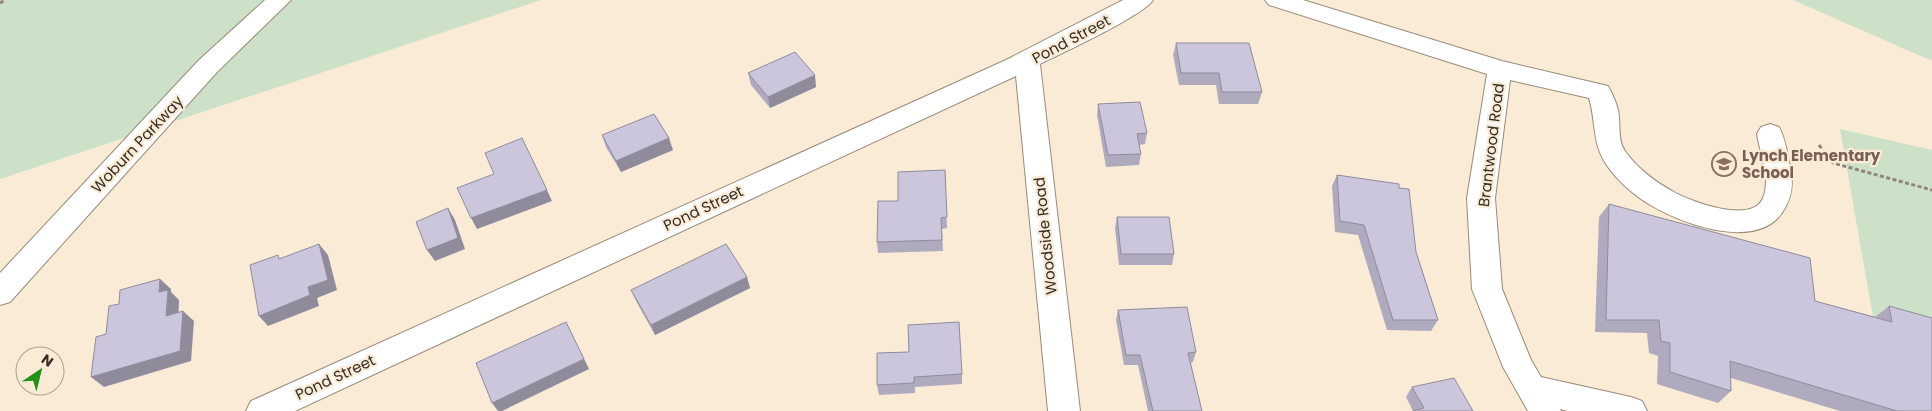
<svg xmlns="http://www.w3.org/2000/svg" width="1932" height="411" font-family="Poppins,sans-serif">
  <rect width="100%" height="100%" fill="#faebd7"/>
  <!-- green -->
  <path fill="#cde1c9" d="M 0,0 L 541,0 L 0,179 Z
    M 1793,0 L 1932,0 L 1932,61 Z
    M 1840,129 L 1932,150 L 1932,334 L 1873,317 Z"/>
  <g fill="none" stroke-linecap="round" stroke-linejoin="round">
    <defs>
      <path id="minor" d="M 265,0 L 291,0 L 217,72 L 10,302 L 0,305 L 0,273 L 199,60 Z
        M 1123,0 L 1153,0 C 1143,16 1060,54 1040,64 L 1080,411 L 1048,411 L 1016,76 L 295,411 L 246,411 L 251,401 L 1006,60 Z
        M 1265,0 L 1303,0 L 1502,61 L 1608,86 C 1612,93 1616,102 1618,110 C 1621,123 1617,140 1625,151 C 1636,167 1655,182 1672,191 C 1689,201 1752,225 1763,198 C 1771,180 1760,153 1757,134 L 1761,127 L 1770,124 L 1779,127 C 1786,140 1788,157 1791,171 C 1793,185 1792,196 1785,208 C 1762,252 1687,226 1654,207 C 1636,197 1617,181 1606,164 C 1592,143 1596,121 1589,98 L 1510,80 L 1495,198 L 1502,289 L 1531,360 L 1541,377 L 1631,397 L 1642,401 L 1647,411 L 1568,411 L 1560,409 L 1561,411 L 1528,411 L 1503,367 L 1472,289 L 1467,198 L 1487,74 L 1269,5 Z"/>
    </defs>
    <!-- minor casing -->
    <use href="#minor" stroke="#998b79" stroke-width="2"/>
    <!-- path -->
    <path stroke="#8f8578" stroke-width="3" stroke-dasharray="4 2.5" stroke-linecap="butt" d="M 0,3 L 5,0
      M 1819,145 L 1833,163 L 1932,190"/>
    <!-- minor -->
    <use href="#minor" fill="#fff" fill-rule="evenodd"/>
  </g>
  <!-- wall -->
  <path fill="#afaabe" d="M 1176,43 L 1262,92 L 1258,104 L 1219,104 L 1216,85 L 1179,85 L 1173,55 Z
    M 748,73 L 816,87 L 770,108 L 751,85 Z
    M 1098,104 L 1147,133 L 1145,144 L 1139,145 L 1141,154 L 1139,165 L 1106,167 L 1097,115 Z
    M 602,135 L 673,150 L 621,172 L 606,147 Z
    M 945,170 L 947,228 L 942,229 L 943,251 L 878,253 L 877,242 L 898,201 Z
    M 1337,175 L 1399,188 L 1416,252 L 1438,320 L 1431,331 L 1387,330 L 1358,235 L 1335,232 L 1332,186 Z
    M 1609,204 L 1815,301 L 1875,317 L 1889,306 L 1932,411 L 1840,411 L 1731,378 L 1731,391 L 1718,403 L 1657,384 L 1658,356 L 1649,353 L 1647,333 L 1595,332 L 1599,217 Z
    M 1117,217 L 1174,254 L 1172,265 L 1119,265 L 1115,228 Z
    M 747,277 L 750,288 L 655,335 L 636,301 L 631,290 Z
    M 1118,310 L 1196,352 L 1193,362 L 1190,363 L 1202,411 L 1148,411 L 1138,365 L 1124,365 L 1116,320 Z
    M 877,353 L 962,374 L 962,384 L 915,387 L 915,393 L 879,395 L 877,385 Z
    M 1412,387 L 1473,411 L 1413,411 L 1406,397 Z"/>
  <!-- shaded-wall -->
  <path fill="#8f8b9b" d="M 815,75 L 816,87 L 770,108 L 768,97 Z
    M 669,138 L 673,150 L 621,172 L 616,161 Z
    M 547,190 L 552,201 L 477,229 L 471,218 Z
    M 448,208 L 455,220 L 465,249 L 435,261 L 427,250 Z
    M 319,244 L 328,255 L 337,290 L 317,298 L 319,306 L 268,326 L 259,316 L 308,287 Z
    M 747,277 L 750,288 L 655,335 L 651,325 Z
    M 160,279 L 171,289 L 171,292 L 179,300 L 178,326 L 166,316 L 159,292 Z
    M 183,311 L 194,321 L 191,361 L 104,387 L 91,377 Z
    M 566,322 L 589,369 L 502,411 L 498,411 L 492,403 Z"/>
  <!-- building -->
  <path fill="#ccc6dd" stroke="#8f8b9b" d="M 1176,43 L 1249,43 L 1262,92 L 1222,92 L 1219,73 L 1181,73 Z
    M 795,52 L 815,75 L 768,97 L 748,73 Z
    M 1140,102 L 1147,133 L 1137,134 L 1141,154 L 1108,155 L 1098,104 Z
    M 654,114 L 669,138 L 616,161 L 602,135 Z
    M 522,138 L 547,190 L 471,218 L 457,188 L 494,174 L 485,153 Z
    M 945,170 L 947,217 L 941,218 L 942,240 L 877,242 L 878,201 L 898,201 L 898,172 Z
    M 1337,175 L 1399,184 L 1399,188 L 1409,189 L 1416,252 L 1438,320 L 1393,320 L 1364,225 L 1340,221 Z
    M 1609,204 L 1810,258 L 1815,301 L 1892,322 L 1889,306 L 1932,318 L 1932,411 L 1897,411 L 1730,361 L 1731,391 L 1670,372 L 1670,343 L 1661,341 L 1659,320 L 1606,320 Z
    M 448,208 L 458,238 L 427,250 L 416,222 Z
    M 1117,217 L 1169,217 L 1174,254 L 1121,254 Z
    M 319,244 L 328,280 L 308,287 L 310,295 L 259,316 L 250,265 L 278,255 L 279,259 Z
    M 726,244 L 747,277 L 651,325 L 631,290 Z
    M 160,279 L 159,292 L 168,290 L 166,316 L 183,311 L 180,351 L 91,377 L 96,337 L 106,334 L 109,306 L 119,304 L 120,290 Z
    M 1187,307 L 1196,352 L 1188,353 L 1202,411 L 1153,411 L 1140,355 L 1126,355 L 1118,310 Z
    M 566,322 L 584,359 L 492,403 L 476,363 Z
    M 959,322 L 962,374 L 914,377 L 914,383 L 877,385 L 877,353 L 909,352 L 908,325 Z
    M 1454,378 L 1473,411 L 1413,411 L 1424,408 L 1412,387 Z"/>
  <!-- icons -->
  <defs>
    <symbol id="school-ring" viewBox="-11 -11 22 22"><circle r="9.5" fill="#faebd7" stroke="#8d6e63" stroke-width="1.5"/><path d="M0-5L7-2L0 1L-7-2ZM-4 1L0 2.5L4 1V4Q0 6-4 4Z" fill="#8d6e63"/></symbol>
  </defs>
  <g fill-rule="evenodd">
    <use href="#school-ring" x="1710" y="150" width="28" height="28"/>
  </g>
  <g text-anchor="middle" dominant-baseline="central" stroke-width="4.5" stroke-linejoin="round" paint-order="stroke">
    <!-- street labels -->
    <g font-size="15" fill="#342e27" stroke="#faebd7">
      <text transform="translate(1071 39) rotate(-28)">Pond Street</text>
      <text transform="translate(137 144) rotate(-47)">Woburn Parkway</text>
      <text transform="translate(1491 145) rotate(-83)">Brantwood Road</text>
      <text transform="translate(703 208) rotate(-25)">Pond Street</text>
      <text transform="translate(1045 236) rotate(-96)">Woodside Road</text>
      <text transform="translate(335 377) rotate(-25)">Pond Street</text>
    </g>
    <!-- education labels -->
    <g font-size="15" font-weight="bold" fill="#785e54" stroke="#faebd7" text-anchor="start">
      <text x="1742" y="155">Lynch Elementary<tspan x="1742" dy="17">School</tspan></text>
    </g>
  </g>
  <!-- north arrow -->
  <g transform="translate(40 371) rotate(35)"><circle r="24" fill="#faebd7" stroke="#ab9f91"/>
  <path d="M0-4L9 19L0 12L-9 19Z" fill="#249017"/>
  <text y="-8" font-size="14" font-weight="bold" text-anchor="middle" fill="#342e27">N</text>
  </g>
</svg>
